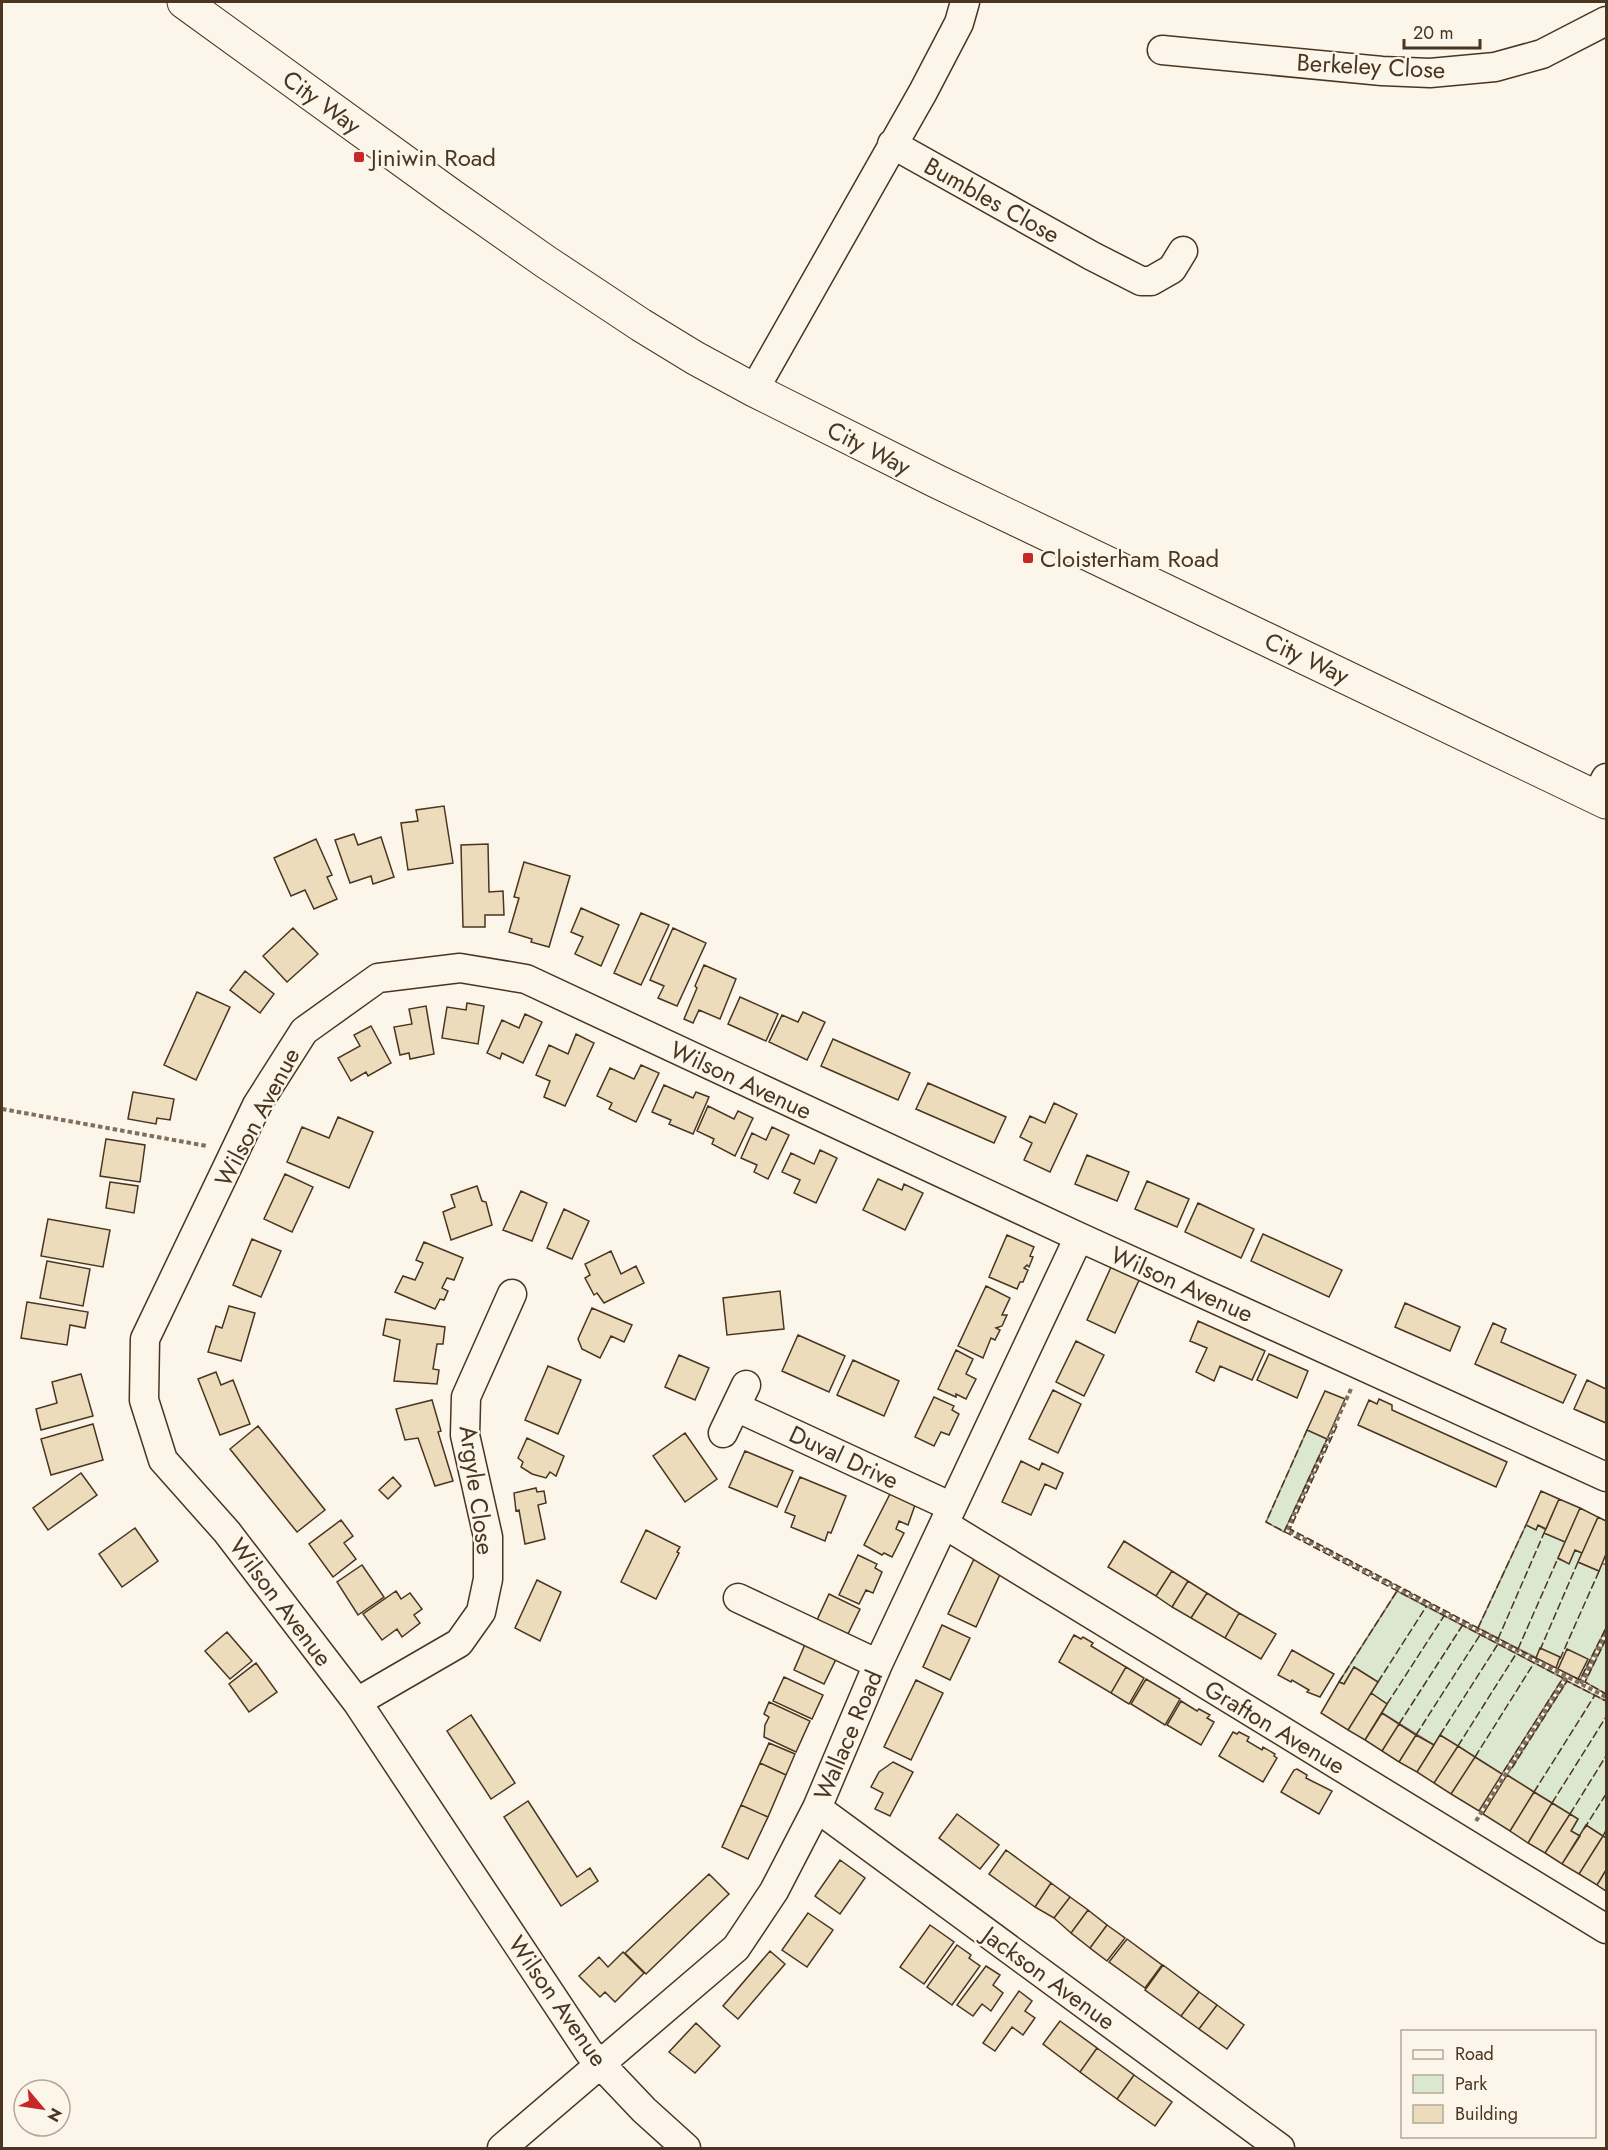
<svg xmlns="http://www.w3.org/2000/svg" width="1608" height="2150" font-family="Jost,sans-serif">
  <rect width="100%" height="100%" fill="#fbf6e9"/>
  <!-- green -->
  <path fill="#dce7d0" stroke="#887966" stroke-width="1.5" d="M 1307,1430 L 1327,1439 L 1284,1532 L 1266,1522 Z
    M 1526,1525 L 1536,1529 L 1538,1525 L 1565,1542 L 1558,1559 L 1569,1563 L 1575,1550 L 1582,1553 L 1578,1562 L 1599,1571 L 1602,1563 L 1606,1565 L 1606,1628 L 1580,1680 L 1478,1628 Z
    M 1397,1591 L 1563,1678 L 1502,1774 L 1440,1735 L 1434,1745 L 1382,1713 L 1387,1704 L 1371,1693 L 1378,1682 L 1354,1667 L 1344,1684 L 1339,1682 Z
    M 1606,1639 L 1606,1694 L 1585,1682 Z
    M 1567,1681 L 1606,1701 L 1606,1838 L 1586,1826 L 1580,1836 L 1571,1831 L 1578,1819 L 1507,1775 Z"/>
  <!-- building -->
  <path fill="#ecdcbc" stroke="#4a3520" stroke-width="1.5" d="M 444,806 L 453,863 L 408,870 L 401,823 L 418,821 L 416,810 Z
    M 354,834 L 358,845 L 381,837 L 394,877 L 373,884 L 371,876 L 350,883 L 335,840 Z
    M 316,839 L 332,875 L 327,877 L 337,899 L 314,909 L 305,890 L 291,896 L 274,858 Z
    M 488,844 L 489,892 L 503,891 L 504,915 L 485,915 L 485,927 L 463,927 L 461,845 Z
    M 524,862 L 570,876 L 549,947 L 531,942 L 532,939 L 509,932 L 519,898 L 514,897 Z
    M 581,908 L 619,925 L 601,966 L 575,954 L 583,937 L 571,932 Z
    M 641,913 L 669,925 L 641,985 L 614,973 Z
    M 293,928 L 318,954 L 287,982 L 263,956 Z
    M 673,928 L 706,943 L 677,1006 L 658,998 L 664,986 L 650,980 Z
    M 704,965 L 736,979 L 720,1019 L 699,1010 L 693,1023 L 684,1019 L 697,988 L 695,986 Z
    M 245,971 L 274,994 L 260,1013 L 230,990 Z
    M 197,992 L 230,1007 L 196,1080 L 164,1065 Z
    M 740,997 L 778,1014 L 766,1041 L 728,1024 Z
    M 467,1003 L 484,1006 L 478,1044 L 442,1038 L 447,1007 L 466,1010 Z
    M 426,1006 L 434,1054 L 410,1059 L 409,1053 L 400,1055 L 394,1027 L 412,1024 L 409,1009 Z
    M 803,1012 L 825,1022 L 807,1060 L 769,1042 L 782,1015 L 798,1022 Z
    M 525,1014 L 542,1022 L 523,1063 L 502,1053 L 500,1059 L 487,1053 L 502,1020 L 519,1028 Z
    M 371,1026 L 391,1063 L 368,1076 L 366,1072 L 351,1081 L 338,1058 L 360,1046 L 354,1035 Z
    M 576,1034 L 594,1043 L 565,1106 L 544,1097 L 550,1081 L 536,1075 L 549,1045 L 568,1054 Z
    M 833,1039 L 910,1073 L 898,1100 L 821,1066 Z
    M 641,1065 L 659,1073 L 636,1122 L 609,1109 L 612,1103 L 597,1096 L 610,1068 L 634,1079 Z
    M 928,1083 L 1006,1117 L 994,1143 L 916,1109 Z
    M 664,1085 L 693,1098 L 696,1092 L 709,1097 L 693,1134 L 669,1124 L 671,1120 L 652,1112 Z
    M 133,1092 L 174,1099 L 170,1120 L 157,1118 L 156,1124 L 128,1119 Z
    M 1054,1103 L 1077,1114 L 1050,1172 L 1024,1160 L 1032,1143 L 1020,1137 L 1030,1116 L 1045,1123 Z
    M 708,1106 L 734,1119 L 738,1111 L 753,1118 L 735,1156 L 712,1144 L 714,1139 L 697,1131 Z
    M 338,1117 L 373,1132 L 349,1188 L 287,1162 L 302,1127 L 329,1138 Z
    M 772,1127 L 789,1135 L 768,1179 L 754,1172 L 757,1165 L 741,1158 L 752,1133 L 766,1140 Z
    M 106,1139 L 145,1145 L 140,1182 L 100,1176 Z
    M 820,1150 L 837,1158 L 816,1203 L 794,1193 L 800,1180 L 782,1172 L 791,1153 L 814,1164 Z
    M 1087,1155 L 1129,1172 L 1117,1201 L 1075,1184 Z
    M 285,1174 L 313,1187 L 292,1232 L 264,1219 Z
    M 878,1179 L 902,1190 L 904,1184 L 923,1193 L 905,1230 L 863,1210 Z
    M 1147,1181 L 1189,1199 L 1177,1227 L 1135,1209 Z
    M 110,1182 L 138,1186 L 134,1213 L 106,1208 Z
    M 477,1186 L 482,1201 L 486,1202 L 492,1225 L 451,1240 L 443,1212 L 455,1207 L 451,1195 Z
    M 521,1191 L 547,1203 L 532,1241 L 503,1230 Z
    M 1198,1203 L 1254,1229 L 1241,1258 L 1185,1232 Z
    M 564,1209 L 589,1221 L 572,1259 L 547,1248 Z
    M 48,1219 L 110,1230 L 103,1267 L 41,1256 Z
    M 1263,1234 L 1342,1270 L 1329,1297 L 1251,1261 Z
    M 1007,1235 L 1034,1247 L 1030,1256 L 1033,1257 L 1029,1267 L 1027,1265 L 1024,1268 L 1028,1270 L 1023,1282 L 1020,1282 L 1017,1289 L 989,1277 Z
    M 252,1239 L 281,1251 L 261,1297 L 233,1285 Z
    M 424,1242 L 463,1258 L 454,1280 L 447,1278 L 442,1288 L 448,1291 L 444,1300 L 440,1299 L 435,1309 L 395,1292 L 403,1276 L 415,1280 L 423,1263 L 416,1260 Z
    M 611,1251 L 621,1274 L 636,1266 L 644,1283 L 604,1303 L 597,1293 L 594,1295 L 585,1278 L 590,1275 L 585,1264 Z
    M 47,1261 L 90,1269 L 83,1306 L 40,1298 Z
    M 1112,1265 L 1140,1278 L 1115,1333 L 1087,1320 Z
    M 986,1286 L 1010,1298 L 1002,1315 L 1007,1315 L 1002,1326 L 996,1328 L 1000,1330 L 995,1340 L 991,1338 L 983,1358 L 958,1346 Z
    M 780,1291 L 784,1329 L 727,1335 L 723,1298 Z
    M 27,1302 L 88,1312 L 85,1328 L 70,1325 L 67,1345 L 21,1338 Z
    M 1405,1303 L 1460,1327 L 1450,1351 L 1395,1327 Z
    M 229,1306 L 255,1313 L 241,1361 L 208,1352 L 216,1326 L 222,1328 Z
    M 592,1308 L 632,1325 L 624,1342 L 611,1336 L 600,1358 L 582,1349 L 578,1339 Z
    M 386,1319 L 445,1327 L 443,1344 L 437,1344 L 433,1369 L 439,1370 L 437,1384 L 394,1381 L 400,1340 L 383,1335 Z
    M 1198,1321 L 1265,1351 L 1252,1380 L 1220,1366 L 1214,1381 L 1196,1372 L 1207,1348 L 1190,1341 Z
    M 1493,1323 L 1506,1329 L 1501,1342 L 1576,1375 L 1563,1403 L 1475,1364 Z
    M 798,1335 L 845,1356 L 829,1392 L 782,1371 Z
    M 1076,1341 L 1104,1355 L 1084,1396 L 1056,1382 Z
    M 956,1350 L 973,1359 L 966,1374 L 976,1379 L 966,1399 L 956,1394 L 956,1397 L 938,1389 Z
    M 1269,1354 L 1308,1371 L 1297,1398 L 1257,1380 Z
    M 679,1355 L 709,1368 L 695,1400 L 665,1387 Z
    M 853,1360 L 899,1381 L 884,1416 L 837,1395 Z
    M 548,1366 L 581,1380 L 558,1434 L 525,1420 Z
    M 216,1372 L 221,1385 L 233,1380 L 250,1424 L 220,1435 L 198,1379 Z
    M 81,1374 L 93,1416 L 41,1430 L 36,1409 L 57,1403 L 52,1382 Z
    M 1587,1380 L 1606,1389 L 1606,1423 L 1574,1409 Z
    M 1053,1390 L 1081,1404 L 1058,1453 L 1029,1439 Z
    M 1325,1391 L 1345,1399 L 1327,1439 L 1307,1430 Z
    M 934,1397 L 954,1406 L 952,1410 L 959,1414 L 949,1435 L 941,1432 L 934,1446 L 915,1437 Z
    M 1379,1399 L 1392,1405 L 1392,1410 L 1507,1462 L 1496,1487 L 1358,1425 L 1369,1400 L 1377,1404 Z
    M 432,1400 L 441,1431 L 438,1432 L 453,1481 L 435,1486 L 418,1438 L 405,1440 L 396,1409 Z
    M 93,1424 L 103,1460 L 51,1475 L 41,1439 Z
    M 258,1426 L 325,1510 L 297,1532 L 230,1449 Z
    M 685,1433 L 717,1479 L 685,1502 L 653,1456 Z
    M 527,1438 L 564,1456 L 556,1476 L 550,1472 L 546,1478 L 532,1474 L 521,1467 L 523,1462 L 518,1458 Z
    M 745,1451 L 793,1471 L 777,1507 L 729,1487 Z
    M 1021,1461 L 1039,1470 L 1042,1463 L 1063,1473 L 1056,1489 L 1045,1484 L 1031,1515 L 1002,1502 Z
    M 81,1473 L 97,1495 L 48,1530 L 33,1508 Z
    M 393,1477 L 401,1486 L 388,1499 L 379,1490 Z
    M 800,1477 L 846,1496 L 831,1533 L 828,1532 L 825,1541 L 791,1527 L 795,1516 L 785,1512 Z
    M 536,1488 L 537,1492 L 544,1491 L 546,1503 L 538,1505 L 545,1539 L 525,1544 L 519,1510 L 516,1511 L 514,1493 Z
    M 1541,1491 L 1559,1499 L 1546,1529 L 1538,1525 L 1536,1530 L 1526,1525 Z
    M 891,1492 L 915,1505 L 908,1525 L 899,1521 L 896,1529 L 904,1533 L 892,1557 L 884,1553 L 882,1555 L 864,1545 Z
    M 1559,1499 L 1580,1508 L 1565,1542 L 1544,1533 Z
    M 1580,1508 L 1598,1517 L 1582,1553 L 1575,1550 L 1569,1564 L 1558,1558 Z
    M 1598,1517 L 1606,1521 L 1606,1554 L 1599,1571 L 1578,1562 Z
    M 341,1520 L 353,1536 L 344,1543 L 356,1559 L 333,1577 L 309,1544 Z
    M 135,1528 L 158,1561 L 122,1587 L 99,1554 Z
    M 646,1530 L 680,1547 L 677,1552 L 679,1553 L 656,1599 L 621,1582 Z
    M 1124,1541 L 1172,1571 L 1156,1596 L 1108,1567 Z
    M 858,1555 L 877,1564 L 875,1568 L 882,1572 L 873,1593 L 866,1590 L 859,1604 L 839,1595 Z
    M 974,1559 L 1001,1572 L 976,1627 L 948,1614 Z
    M 362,1565 L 384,1597 L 358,1615 L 337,1582 Z
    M 1172,1571 L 1188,1581 L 1172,1607 L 1156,1596 Z
    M 537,1580 L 561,1592 L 540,1641 L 515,1628 Z
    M 1188,1581 L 1207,1593 L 1191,1618 L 1172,1607 Z
    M 396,1591 L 401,1599 L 410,1593 L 422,1609 L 414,1615 L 420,1623 L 402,1637 L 397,1629 L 382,1640 L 363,1614 Z
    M 1207,1593 L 1239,1613 L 1225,1638 L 1191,1618 Z
    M 829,1594 L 860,1609 L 848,1634 L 817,1620 Z
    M 1239,1613 L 1276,1634 L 1261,1659 L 1225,1638 Z
    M 942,1625 L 970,1638 L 950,1680 L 923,1667 Z
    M 227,1632 L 252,1661 L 230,1679 L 205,1651 Z
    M 1074,1635 L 1081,1639 L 1083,1637 L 1093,1643 L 1091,1646 L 1126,1667 L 1111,1693 L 1059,1662 Z
    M 806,1642 L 837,1657 L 824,1684 L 794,1670 Z
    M 1540,1648 L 1560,1657 L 1556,1668 L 1536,1658 Z
    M 1567,1649 L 1588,1659 L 1578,1679 L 1558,1669 Z
    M 1292,1650 L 1334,1674 L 1320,1697 L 1307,1692 L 1309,1690 L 1292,1680 L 1291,1682 L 1278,1675 Z
    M 256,1663 L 277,1692 L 249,1712 L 229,1684 Z
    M 1126,1667 L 1144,1678 L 1129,1704 L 1111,1693 Z
    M 1354,1667 L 1378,1682 L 1348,1730 L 1321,1713 L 1339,1682 L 1344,1684 Z
    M 784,1677 L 823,1695 L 812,1719 L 773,1701 Z
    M 1146,1679 L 1180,1699 L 1165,1725 L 1131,1704 Z
    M 916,1680 L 943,1693 L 911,1760 L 884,1747 Z
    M 1371,1693 L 1387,1704 L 1365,1740 L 1348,1730 Z
    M 1181,1701 L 1197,1711 L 1199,1709 L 1210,1715 L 1207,1718 L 1214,1722 L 1201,1745 L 1167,1725 Z
    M 769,1702 L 810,1721 L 796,1752 L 764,1737 L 765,1725 L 769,1717 L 764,1714 Z
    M 1382,1713 L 1399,1724 L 1382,1751 L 1365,1740 Z
    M 471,1715 L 515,1783 L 491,1799 L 447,1731 Z
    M 1399,1724 L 1416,1735 L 1399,1762 L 1382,1751 Z
    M 1233,1732 L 1237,1734 L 1239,1732 L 1249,1737 L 1247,1741 L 1262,1750 L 1263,1747 L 1275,1754 L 1274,1756 L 1277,1758 L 1263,1782 L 1219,1756 Z
    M 1416,1735 L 1434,1745 L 1417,1772 L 1399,1762 Z
    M 1440,1735 L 1458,1746 L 1434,1783 L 1417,1772 Z
    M 769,1743 L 795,1754 L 786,1775 L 760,1763 Z
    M 1458,1746 L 1475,1757 L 1451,1794 L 1434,1783 Z
    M 1475,1757 L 1502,1774 L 1479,1811 L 1451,1794 Z
    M 893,1762 L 913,1772 L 890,1816 L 875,1809 L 883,1793 L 871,1787 L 879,1772 Z
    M 760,1763 L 786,1775 L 768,1817 L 741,1805 Z
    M 1297,1769 L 1307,1775 L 1306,1778 L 1332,1791 L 1319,1814 L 1281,1792 L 1294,1770 Z
    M 1507,1775 L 1534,1792 L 1510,1831 L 1483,1814 Z
    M 1534,1792 L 1552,1803 L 1528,1843 L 1510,1831 Z
    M 528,1801 L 577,1877 L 590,1868 L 598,1881 L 561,1906 L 504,1817 Z
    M 1552,1803 L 1570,1814 L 1545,1853 L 1528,1843 Z
    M 741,1805 L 768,1817 L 748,1859 L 722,1847 Z
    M 957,1814 L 999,1845 L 980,1869 L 939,1838 Z
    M 1570,1814 L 1578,1819 L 1571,1831 L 1580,1836 L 1562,1864 L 1545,1853 Z
    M 1586,1825 L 1603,1836 L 1579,1874 L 1562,1864 Z
    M 1603,1836 L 1606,1838 L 1606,1870 L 1597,1885 L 1579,1874 Z
    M 1006,1850 L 1051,1883 L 1035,1907 L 989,1874 Z
    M 840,1860 L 865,1878 L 840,1914 L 815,1896 Z
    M 1606,1870 L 1606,1891 L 1597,1885 Z
    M 709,1874 L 729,1894 L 646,1974 L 625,1953 Z
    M 1051,1883 L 1070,1897 L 1054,1918 L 1035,1907 Z
    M 1070,1897 L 1088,1910 L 1071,1933 L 1054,1918 Z
    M 1088,1910 L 1107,1925 L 1090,1948 L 1071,1933 Z
    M 808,1913 L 833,1930 L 807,1967 L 782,1950 Z
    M 930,1925 L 954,1942 L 924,1984 L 900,1967 Z
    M 1107,1925 L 1125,1938 L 1107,1961 L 1090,1948 Z
    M 1127,1939 L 1162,1965 L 1145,1988 L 1109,1962 Z
    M 957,1945 L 971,1955 L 969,1958 L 980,1966 L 952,2005 L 927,1987 Z
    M 770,1951 L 785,1964 L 738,2019 L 723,2006 Z
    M 623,1952 L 644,1973 L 615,2002 L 605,1992 L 600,1997 L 579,1976 L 599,1957 L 608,1967 Z
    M 1163,1965 L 1199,1992 L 1181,2016 L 1145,1990 Z
    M 986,1966 L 1000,1975 L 993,1985 L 1003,1993 L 991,2011 L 982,2004 L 973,2016 L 957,2005 Z
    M 1019,1991 L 1032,2001 L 1025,2011 L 1035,2018 L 1023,2035 L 1012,2027 L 995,2051 L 983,2043 Z
    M 1199,1992 L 1217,2005 L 1199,2029 L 1181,2016 Z
    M 1217,2005 L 1244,2025 L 1227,2049 L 1199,2029 Z
    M 1060,2021 L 1097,2048 L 1080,2072 L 1043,2044 Z
    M 696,2023 L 720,2046 L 695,2073 L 669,2052 Z
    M 1097,2048 L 1134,2075 L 1117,2099 L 1080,2072 Z
    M 1134,2075 L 1172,2102 L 1155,2126 L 1117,2099 Z"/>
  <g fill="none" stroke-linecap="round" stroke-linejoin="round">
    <defs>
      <path id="minor" d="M 1162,50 L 1382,71 L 1430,73 L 1495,67 L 1542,54 L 1606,21
        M 892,144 L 1092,256 L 1141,281 L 1151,281 L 1172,269 L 1183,251
        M 754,390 L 923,92 L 959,23 L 965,2
        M 1596,797 L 1606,778
        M 736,1407 L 952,1507
        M 723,1433 L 746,1385
        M 944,1524 L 1606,1929
        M 738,1598 L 878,1664
        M 357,1702 L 459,1643 L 481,1612 L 488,1579 L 488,1537 L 465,1435 L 466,1397 L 512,1294
        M 817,1808 L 1280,2148
        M 502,2148 L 736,1948 L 774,1891 L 817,1808 L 878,1664 L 1079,1237
        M 686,2148 L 644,2110 L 589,2052 L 357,1702 L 227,1532 L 163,1460 L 144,1400 L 145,1339 L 257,1105 L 304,1031 L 378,978 L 460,968 L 526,979 L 1079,1237 L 1606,1477"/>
      <path id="major" d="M 184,2 L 452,196 L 546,262 L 641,325 L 695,358 L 754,390 L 936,481 L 1606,802"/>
    </defs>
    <!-- minor casing -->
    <use href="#minor" stroke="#4a3520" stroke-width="31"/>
    <!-- major casing -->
    <use href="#major" stroke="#4a3520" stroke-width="35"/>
    <!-- path -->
    <path stroke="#7f6f5c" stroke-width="4" stroke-dasharray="4.5 3" stroke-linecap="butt" d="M 2,1109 L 207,1146
      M 1351,1389 L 1287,1530 L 1606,1697
      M 1581,1684 L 1606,1633
      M 1476,1821 L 1567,1677"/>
    <!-- minor -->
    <use href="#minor" stroke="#fbf6e9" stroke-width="28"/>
    <!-- major -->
    <use href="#major" stroke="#fbf6e9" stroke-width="33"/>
    <!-- fence -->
    <path stroke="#4a3520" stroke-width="1.5" stroke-dasharray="8 3" stroke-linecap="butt" d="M 1337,1426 L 1290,1529 L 1539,1660
      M 1307,1430 L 1266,1522 L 1563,1678 L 1502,1774
      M 1284,1532 L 1327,1439
      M 1478,1628 L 1526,1525
      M 1498,1639 L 1544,1533
      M 1606,1639 L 1585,1682 L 1606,1694
      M 1518,1649 L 1558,1558
      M 1540,1650 L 1578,1562
      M 1560,1659 L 1600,1569
      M 1574,1677 L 1580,1680 L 1606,1628
      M 1339,1682 L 1397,1591
      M 1378,1682 L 1426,1607
      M 1387,1704 L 1444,1616
      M 1399,1724 L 1462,1626
      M 1416,1735 L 1480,1635
      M 1440,1735 L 1498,1644
      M 1458,1746 L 1516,1654
      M 1475,1757 L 1534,1663
      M 1512,1768 L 1567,1681 L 1606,1701
      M 1534,1792 L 1595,1695
      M 1552,1803 L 1606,1717
      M 1570,1814 L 1606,1756
      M 1584,1829 L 1606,1794
      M 1603,1836 L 1606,1830"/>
  </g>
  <!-- markers -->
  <g fill="#c62828" stroke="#fbf6e9" stroke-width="2">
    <rect x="353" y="151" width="12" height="12" rx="3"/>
    <rect x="1022" y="552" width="12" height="12" rx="3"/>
  </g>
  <g text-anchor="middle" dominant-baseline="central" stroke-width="4.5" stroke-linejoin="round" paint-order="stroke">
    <!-- street labels -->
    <g font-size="24" fill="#4a3520" stroke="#fbf6e9">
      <text transform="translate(1371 66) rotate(3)">Berkeley Close</text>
      <text transform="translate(322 102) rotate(36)">City Way</text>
      <text transform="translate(992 200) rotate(29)">Bumbles Close</text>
      <text transform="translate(869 448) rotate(27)">City Way</text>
      <text transform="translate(1307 658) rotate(25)">City Way</text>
      <text transform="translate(741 1080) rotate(25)">Wilson Avenue</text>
      <text transform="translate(257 1117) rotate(-62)">Wilson Avenue</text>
      <text transform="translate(1182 1284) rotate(24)">Wilson Avenue</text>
      <text transform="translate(844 1457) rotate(25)">Duval Drive</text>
      <text transform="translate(477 1490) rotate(82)">Argyle Close</text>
      <text transform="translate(281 1602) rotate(53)">Wilson Avenue</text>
      <text transform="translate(1275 1727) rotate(31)">Grafton Avenue</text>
      <text transform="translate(848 1735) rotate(-67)">Wallace Road</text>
      <text transform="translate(1049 1978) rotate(36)">Jackson Avenue</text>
      <text transform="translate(558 2001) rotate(55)">Wilson Avenue</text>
    </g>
    <!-- poi labels -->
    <g font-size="24" fill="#4a3520" stroke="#fbf6e9" text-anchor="start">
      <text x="371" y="157">Jiniwin Road</text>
      <text x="1040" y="558">Cloisterham Road</text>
    </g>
  </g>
  <!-- border -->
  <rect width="1608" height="2150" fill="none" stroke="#4a3520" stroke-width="6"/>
  <!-- legend -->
  <rect x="1401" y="2030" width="195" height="108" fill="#fbf6e9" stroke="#b4a999" stroke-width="1.5"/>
  <rect x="1413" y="2050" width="30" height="9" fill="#fbf6e9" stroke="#b4a999" stroke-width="1.5"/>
  <text x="1455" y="2060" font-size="18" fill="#4a3520">Road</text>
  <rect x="1413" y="2075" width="30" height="18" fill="#dce7d0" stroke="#b4a999" stroke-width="1.5"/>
  <text x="1455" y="2090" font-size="18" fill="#4a3520">Park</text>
  <rect x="1413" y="2105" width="30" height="18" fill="#ecdcbc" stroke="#b4a999" stroke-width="1.5"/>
  <text x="1455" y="2120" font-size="18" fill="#4a3520">Building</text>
  <!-- north arrow -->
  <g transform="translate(42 2108) rotate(119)"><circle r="28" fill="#fbf6e9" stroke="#b4a999" stroke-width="1.5"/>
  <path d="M0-4.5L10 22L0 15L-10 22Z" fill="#c62828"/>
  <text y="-9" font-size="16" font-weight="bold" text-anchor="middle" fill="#4a3520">N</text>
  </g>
  <!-- scale -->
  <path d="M1404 39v9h76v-9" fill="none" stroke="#4a3520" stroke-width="3"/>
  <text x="1413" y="39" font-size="18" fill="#4a3520" stroke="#fbf6e9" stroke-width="4.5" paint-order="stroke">20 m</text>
</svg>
